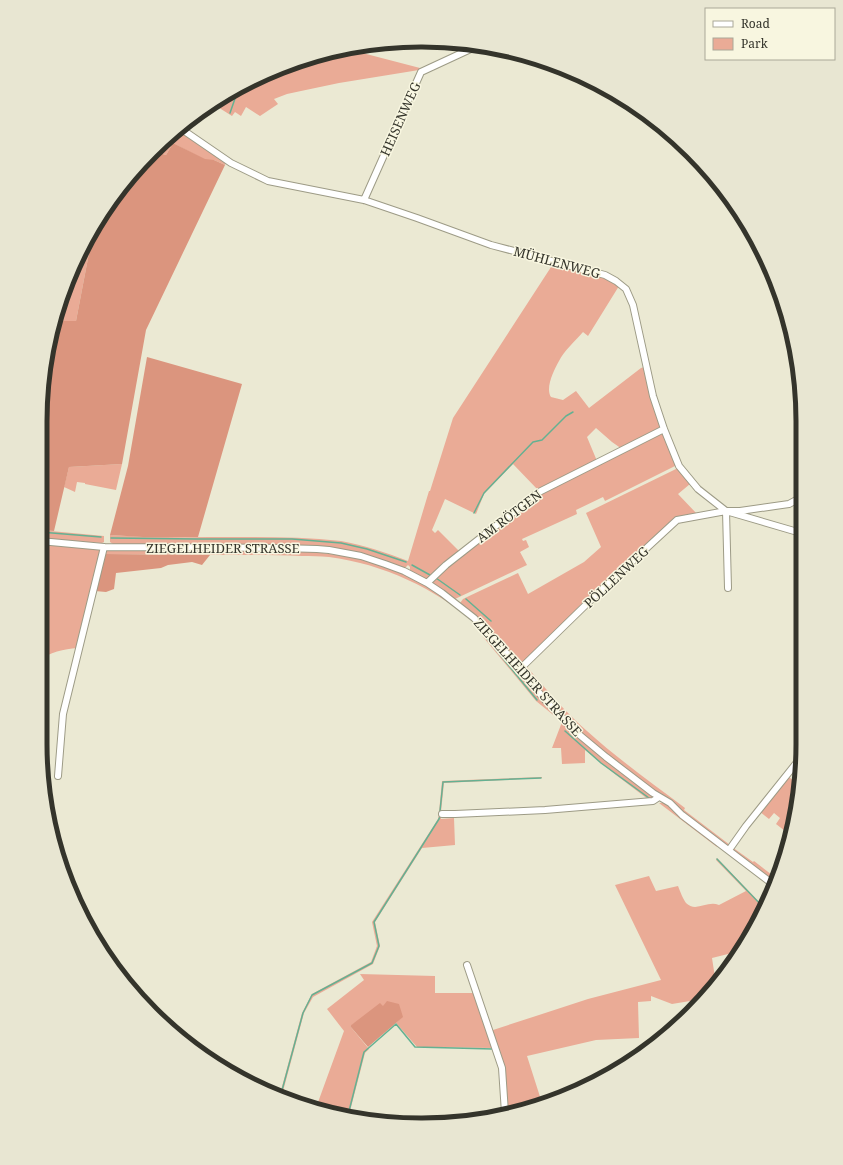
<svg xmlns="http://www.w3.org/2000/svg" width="843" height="1165" font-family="'Noto Serif',serif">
  <rect width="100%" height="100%" fill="#ebe9d3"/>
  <!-- green -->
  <path fill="#eaab96" d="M 347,49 L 420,68 L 419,70 L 339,83 L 301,91 L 287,94 L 274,99 L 278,104 L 260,116 L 246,107 L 241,116 L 235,112 L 232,116 L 213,104 L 231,91 L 299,60 Z
    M 178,129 L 226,163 L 225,165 L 214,160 L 205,160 L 173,143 L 166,155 L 156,152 L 170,135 Z
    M 94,227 L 76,321 L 59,321 L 46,360 L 47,347 L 91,231 Z
    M 553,264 C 572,269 604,273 619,286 L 588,336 L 583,332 C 575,341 564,351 559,361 C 554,370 545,388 551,397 L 563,400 L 576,391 L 589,408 L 641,368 L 644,367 L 661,427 L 659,429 L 622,449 L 612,442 L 596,428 L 587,437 L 597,461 L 538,490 L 513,464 L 484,494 L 476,514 L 445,499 L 432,530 L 435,533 L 438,530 L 460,552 L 426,580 L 410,571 L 410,567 L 408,565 L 405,568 L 387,562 L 336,549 L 113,544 L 110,542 L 110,535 C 152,538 193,537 235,537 C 270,537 306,537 341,541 C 364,545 387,553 408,561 L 429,491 L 430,491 L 453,418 Z
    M 663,432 L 677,465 L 605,501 L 603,497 L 576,510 L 577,514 L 522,539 L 523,541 L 526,540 L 529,547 L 520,552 L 527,565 L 455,599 L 432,583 L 433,579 L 538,494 Z
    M 122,464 L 116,490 L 85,484 L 85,483 L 77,482 L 75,492 L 64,487 L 69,467 Z
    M 676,469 L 679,469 L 690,484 L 678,494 L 697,514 L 675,517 L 647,545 L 596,589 L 524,663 L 519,664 L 490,630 L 460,603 L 463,599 L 467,597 L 518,573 L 528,594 L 584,562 L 601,547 L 586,513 Z
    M 40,530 L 104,536 L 104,542 L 102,543 L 40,539 Z
    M 40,544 L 95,548 L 100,550 L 100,554 L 77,648 C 65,649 48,652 40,661 Z
    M 110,549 L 312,552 C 361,556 405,569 445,598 C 456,606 466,615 476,623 L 476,624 C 435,588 383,564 329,557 C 320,556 311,556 302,556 C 281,555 259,555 238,555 C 194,555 149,554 105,554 L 105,552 Z
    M 477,627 L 480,627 L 553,711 L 654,797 L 649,800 L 616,775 L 585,750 L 585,763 L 562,764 L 561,748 L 552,748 L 562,722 L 536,701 L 484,638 Z
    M 527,667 C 546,689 565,712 587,731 C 618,759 652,783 685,808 L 684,810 L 730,845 L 726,846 L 619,765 L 578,730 L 550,702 L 525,671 Z
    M 788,776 L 799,786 L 794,821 L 785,831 L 776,824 L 780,818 L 774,813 L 769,819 L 760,812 Z
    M 542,777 L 542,778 L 444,783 L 441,812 L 439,812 L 442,781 Z
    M 659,803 L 663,803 L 668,806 L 675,813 L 716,844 L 717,847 Z
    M 439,815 L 441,815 L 441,819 L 454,818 L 455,845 L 422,848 L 375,922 L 380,946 L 373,964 L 313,997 L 304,1013 L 282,1095 L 280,1094 L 302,1013 L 312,994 L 371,962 L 377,946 L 372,922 L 438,819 Z
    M 732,847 L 753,862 L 754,861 L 776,878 L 774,884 L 732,851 Z
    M 717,858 L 765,908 L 740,951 L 712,958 L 716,984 L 702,999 L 672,1004 L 651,996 L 651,1001 L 638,1002 L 639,1038 L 596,1040 L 527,1056 L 542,1103 L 506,1112 L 503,1067 L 490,1031 L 588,999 L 661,980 L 615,885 L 649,876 L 656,891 L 678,886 C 680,891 683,899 686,903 C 696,913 707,900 719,905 L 746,891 L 716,860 Z
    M 360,974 L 435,976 L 435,993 L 474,993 L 493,1048 L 417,1047 L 396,1023 L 402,1017 L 383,1006 L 350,1026 L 369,1049 L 365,1053 L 349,1115 L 317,1105 L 344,1031 L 327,1009 L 364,980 Z"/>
  <!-- forest -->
  <path fill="#db957e" d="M 173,143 L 205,159 L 214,160 L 225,165 L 146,330 L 122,464 L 69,467 L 54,531 L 40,530 L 40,421 L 46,360 L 59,321 L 76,321 L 94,227 L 156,152 L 166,155 Z
    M 147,357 L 242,384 L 198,537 L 143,537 L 110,535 L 128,466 Z
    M 105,554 L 210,555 L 202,565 L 192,562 L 168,565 L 161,568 L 116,573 L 114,589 L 106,592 L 95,591 Z
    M 387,1001 L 399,1004 L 403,1017 L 368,1047 L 350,1026 L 380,1003 L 383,1006 Z"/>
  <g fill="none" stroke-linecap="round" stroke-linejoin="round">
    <!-- stream -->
    <path stroke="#64b192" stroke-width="1.5" d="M 230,113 L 239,87
      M 474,513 L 484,493 L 533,442 L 542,440 L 566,416 L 573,412
      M 40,532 L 101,537
      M 111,538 L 197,539 L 292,539 L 341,543 L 367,549 L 406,562
      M 412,565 L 430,575
      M 436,578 L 460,595
      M 466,599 L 491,621
      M 487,639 L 537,700
      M 565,731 L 601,763 L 649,798
      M 440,811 L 443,782 L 541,778
      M 717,859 L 765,909
      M 281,1094 L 303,1013 L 312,995 L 372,963 L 379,946 L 374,922 L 439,819 L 440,816
      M 348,1115 L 364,1052 L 396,1024 L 415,1047 L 493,1049"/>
    <defs>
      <path id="minor" d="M 180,128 L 231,163 L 268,181 L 364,200 L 417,218 L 491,245 L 605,275 L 616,281 L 626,289 L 633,305 L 653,396 L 664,429 L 679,466 L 698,489 L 726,511 L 801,533
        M 364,200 L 421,72 L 477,46
        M 726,511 L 728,588
        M 40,541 L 104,547 L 281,548 L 317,549 L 329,550 L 361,556 L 385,564 L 404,571 L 427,583 L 442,593 L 474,618 L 503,649 L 545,700 L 576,732 L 606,757 L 653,793 L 670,803 L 682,815 L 774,885
        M 427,583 L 446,565 L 539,492 L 664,429
        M 520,669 L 598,593 L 677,520 L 726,511 L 740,511 L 789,504 L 800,498
        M 58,776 L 63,714 L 104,547
        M 442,814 L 455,814 L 545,810 L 653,801 L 659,797
        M 729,850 L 746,826 L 802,756
        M 467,965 L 502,1068 L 505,1113"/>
    </defs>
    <!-- minor casing -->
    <use href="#minor" stroke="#9d9b86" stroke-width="8"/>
    <!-- minor -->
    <use href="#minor" stroke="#fff" stroke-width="6"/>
  </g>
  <g text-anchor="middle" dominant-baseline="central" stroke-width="3" stroke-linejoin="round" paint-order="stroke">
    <!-- street labels -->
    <g font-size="13" fill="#34342b" stroke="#f8f6e0">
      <text transform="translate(400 119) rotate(-66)">HEISENWEG</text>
      <text transform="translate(557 262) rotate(15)">MÜHLENWEG</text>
      <text transform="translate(509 516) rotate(-37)">AM RÖTGEN</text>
      <text x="223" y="548">ZIEGELHEIDER STRASSE</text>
      <text transform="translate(616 577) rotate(-43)">PÖLLENWEG</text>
      <text transform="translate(528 677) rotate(48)">ZIEGELHEIDER STRASSE</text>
    </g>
  </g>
  <!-- crop -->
  <path d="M0 0H843V1165H0ZM421 47H422A374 374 0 0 1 796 421V744A374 374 0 0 1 422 1118H421A374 374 0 0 1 47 744V421A374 374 0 0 1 421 47Z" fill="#e8e6d2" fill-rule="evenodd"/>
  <path fill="none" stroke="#34342b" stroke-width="5" d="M421 47H422A374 374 0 0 1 796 421V744A374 374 0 0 1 422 1118H421A374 374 0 0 1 47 744V421A374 374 0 0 1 421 47Z"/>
  <!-- legend -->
  <rect x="705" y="8" width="130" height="52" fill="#f8f6e0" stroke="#aaa898"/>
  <rect x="713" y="21" width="20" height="6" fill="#ffffff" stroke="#aaa898"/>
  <text x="741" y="28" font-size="12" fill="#34342b">Road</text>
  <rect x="713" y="38" width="20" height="12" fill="#eaab96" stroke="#aaa898"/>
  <text x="741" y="48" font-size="12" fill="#34342b">Park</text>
</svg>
